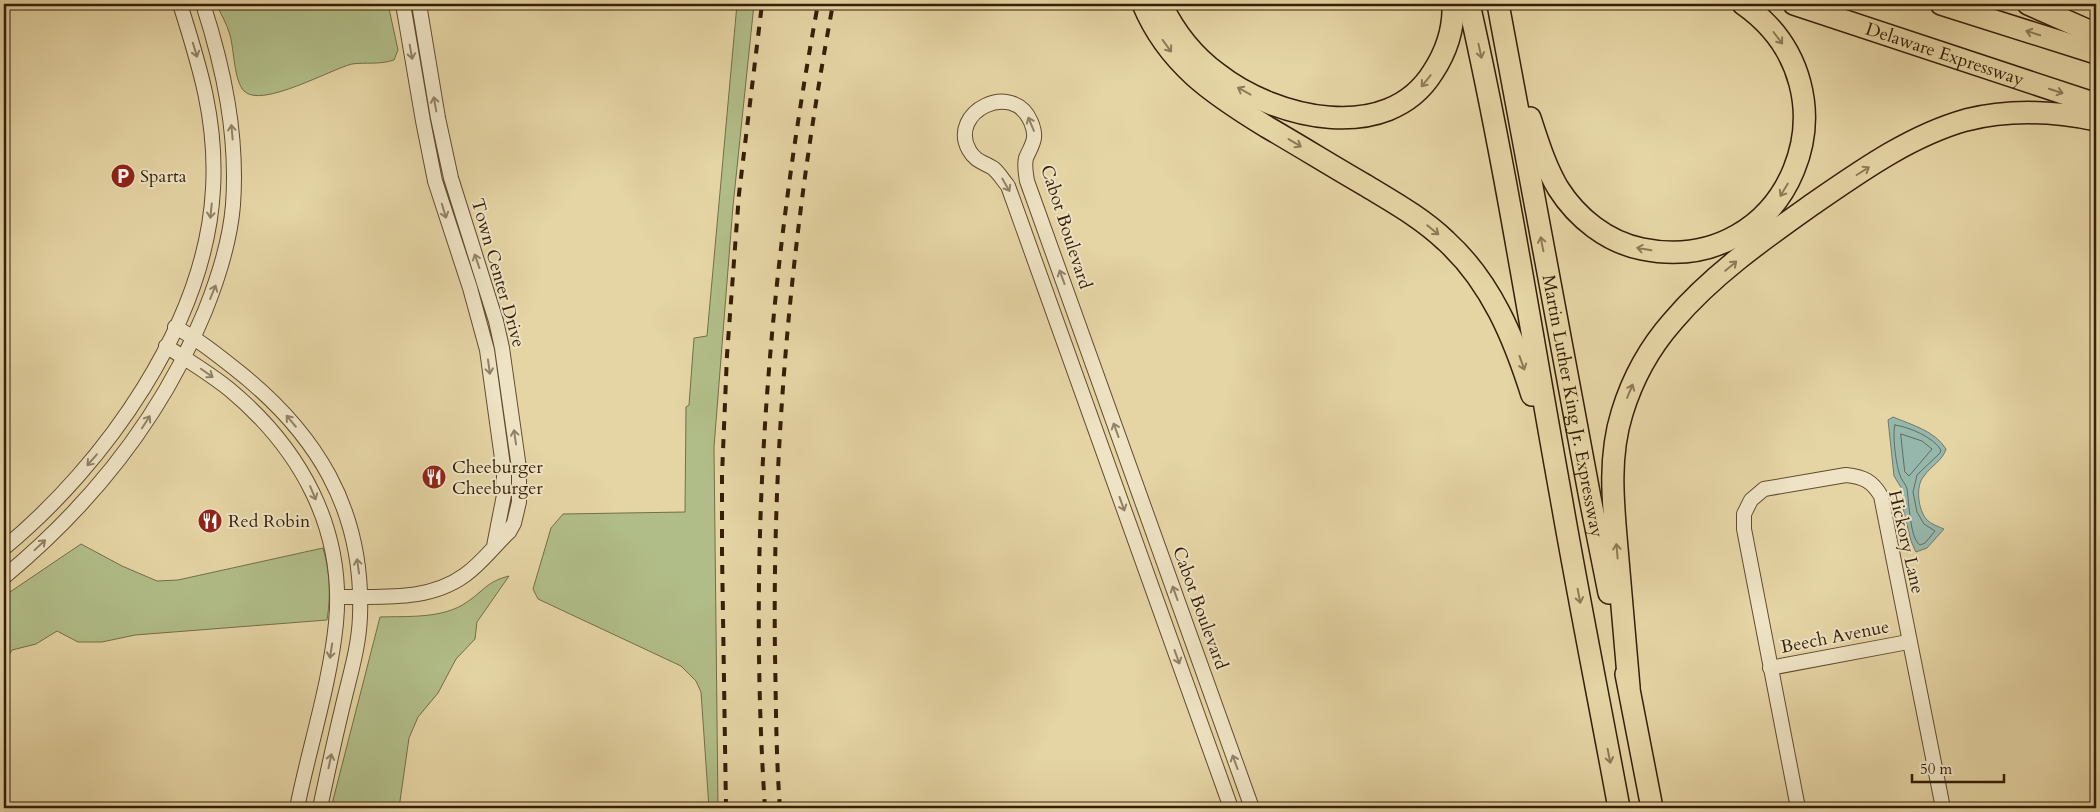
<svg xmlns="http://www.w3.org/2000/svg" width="2100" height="812" font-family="Cardo,serif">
  <rect width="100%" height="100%" fill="#e5d4a4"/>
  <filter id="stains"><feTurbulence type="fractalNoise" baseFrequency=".004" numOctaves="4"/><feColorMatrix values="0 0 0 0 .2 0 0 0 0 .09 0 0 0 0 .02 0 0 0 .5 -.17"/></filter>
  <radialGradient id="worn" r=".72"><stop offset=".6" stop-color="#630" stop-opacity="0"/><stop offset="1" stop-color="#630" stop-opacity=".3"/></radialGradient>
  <!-- green -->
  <path fill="#b1bd88" stroke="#746e48" d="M 216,4 L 388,4 L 398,50 L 394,60 C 379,65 366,62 352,64 C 331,69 261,109 244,91 C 234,81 234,49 230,35 C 227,24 221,14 216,4 Z
    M 737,4 L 754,4 L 733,206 L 714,447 L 718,808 L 709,808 L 701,692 L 696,681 L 681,666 L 538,599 L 533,589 L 551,528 L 563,514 L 685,512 L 686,407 L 689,405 L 694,338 L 707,336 Z
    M 81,544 L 122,566 L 157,581 L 178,580 L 323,548 C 330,572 331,595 327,620 L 135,635 L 102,642 L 78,642 L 57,631 L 36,644 L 12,650 L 4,664 L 4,596 Z
    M 509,576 L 477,622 L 475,639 L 456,659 L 438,693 L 418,717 L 409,738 L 399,808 L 331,808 L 380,617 C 408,616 443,619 467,602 C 485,590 486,582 509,576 Z"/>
  <!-- water -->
  <path fill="#96b7ac" stroke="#707a6a" d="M 1893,417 C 1912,425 1935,431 1946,449 C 1943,460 1931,466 1924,476 C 1915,486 1918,510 1927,520 C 1931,524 1939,527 1944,529 L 1927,548 L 1916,552 L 1911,541 L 1902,504 L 1902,489 L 1894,476 L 1888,420 Z"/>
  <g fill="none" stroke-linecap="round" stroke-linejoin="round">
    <!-- shore -->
    <path stroke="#666b5a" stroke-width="1" d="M 1895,425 C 1909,427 1933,437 1941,450 L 1940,453 L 1917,475 L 1913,492 L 1917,512 L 1924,524 L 1935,531 L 1925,543 L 1920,545 C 1910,539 1909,502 1907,489 C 1906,484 1901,480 1900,475 C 1896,466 1892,433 1895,425 Z
      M 1901,434 L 1922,441 L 1932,449 L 1909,476 L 1905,472 Z"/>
    <defs>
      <path id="minor" d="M 403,4 L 423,121 L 435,181 L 470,288 L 487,350 L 504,473 L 504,495 L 494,546
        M 175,327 C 196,338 215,353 234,368 C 316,432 364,509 360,616 C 359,648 349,678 342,709 C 334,742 327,775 320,808
        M 166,346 C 187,360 209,373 229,389 C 300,448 345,528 336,623 C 330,684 309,748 297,808
        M 4,548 C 105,465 206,323 213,189 C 217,121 200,67 180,4
        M 4,577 C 91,505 162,416 205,311 C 219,276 230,242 233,205 C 238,136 224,69 203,4
        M 338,597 C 381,596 428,602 465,575 C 482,563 494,546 509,532 L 514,523 L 519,502 L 519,468 L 502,348 L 496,321 L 451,178 L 438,118 L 419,4
        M 1770,668 L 1908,642
        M 1231,808 L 1008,186 C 1003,180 999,173 993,168 C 983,162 975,161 969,150 C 948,112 1013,79 1031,122 C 1038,139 1032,144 1026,158 C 1024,166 1026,174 1027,181 L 1252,808
        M 1798,808 L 1744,529 L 1744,514 L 1751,500 L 1764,489 L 1846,475 C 1864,477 1872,481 1881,496 L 1943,808"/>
      <g id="highway">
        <path d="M 1143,4 C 1168,64 1213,94 1267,127 C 1300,146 1332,166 1365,185 C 1393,202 1422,218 1446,241 C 1491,282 1514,338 1532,395"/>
        <path d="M 1161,4 C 1174,31 1193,56 1218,74 C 1274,118 1387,146 1433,72 C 1446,52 1454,28 1453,4"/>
        <path d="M 1469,4 C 1506,167 1531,332 1561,497 C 1579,601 1600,705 1619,808"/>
        <path id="s1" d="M 1498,4 L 1590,498 L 1609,593"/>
        <path id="s2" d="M 1794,4 L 2096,104"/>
        <path d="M 1941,4 L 2096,53"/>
        <path d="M 2028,4 L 2096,34"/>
        <path d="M 1530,118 C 1538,142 1545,166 1558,188 C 1577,218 1607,242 1642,249 C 1789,279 1866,90 1743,4"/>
        <path d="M 1626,674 L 1652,808"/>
        <path d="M 1629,687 C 1625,645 1622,602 1618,560 C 1614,511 1607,461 1622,413 C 1632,380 1650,347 1673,321 C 1711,276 1762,240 1810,206 C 1858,173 1909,136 1966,120 C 2010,109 2053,111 2096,120"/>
      </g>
    </defs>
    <!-- minor casing -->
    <use href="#minor" stroke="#624c2e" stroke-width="16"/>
    <!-- highway casing -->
    <use href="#highway" stroke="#361f07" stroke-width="24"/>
    <!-- minor -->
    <use href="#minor" stroke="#eee3c4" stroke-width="14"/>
    <!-- highway -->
    <use href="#highway" stroke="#e5d4a4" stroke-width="21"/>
    <!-- rail -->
    <path stroke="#361f07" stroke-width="4" stroke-dasharray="9 9" stroke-linecap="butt" d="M 726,808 L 722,552 L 722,475 L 727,355 L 739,194 L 762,4
      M 765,808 C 747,539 769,268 818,4
      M 780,808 C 776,757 776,705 775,654 C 772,435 793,218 833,4"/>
  </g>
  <!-- one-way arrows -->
  <defs><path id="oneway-shaft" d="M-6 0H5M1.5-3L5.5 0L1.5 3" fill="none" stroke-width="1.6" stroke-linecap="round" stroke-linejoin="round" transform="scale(1.25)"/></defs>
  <g stroke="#8e7a56">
    <use href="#oneway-shaft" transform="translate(2033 33) rotate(-163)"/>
    <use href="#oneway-shaft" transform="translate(1778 38) rotate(53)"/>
    <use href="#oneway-shaft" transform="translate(1167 46) rotate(54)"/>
    <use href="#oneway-shaft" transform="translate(1480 51) rotate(78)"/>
    <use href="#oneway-shaft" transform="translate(1426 81) rotate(129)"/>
    <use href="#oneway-shaft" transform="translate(1244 91) rotate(-151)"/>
    <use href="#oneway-shaft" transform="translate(2056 91) rotate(18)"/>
    <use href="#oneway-shaft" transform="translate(1295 143) rotate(31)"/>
    <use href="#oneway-shaft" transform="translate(1863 171) rotate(-32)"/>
    <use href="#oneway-shaft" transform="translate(1784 190) rotate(121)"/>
    <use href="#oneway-shaft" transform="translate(1433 230) rotate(39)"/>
    <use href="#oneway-shaft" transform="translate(1542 244) rotate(-101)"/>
    <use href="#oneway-shaft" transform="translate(1644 249) rotate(-170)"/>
    <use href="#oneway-shaft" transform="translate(1731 266) rotate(-40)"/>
    <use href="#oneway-shaft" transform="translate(1522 363) rotate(70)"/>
    <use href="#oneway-shaft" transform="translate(1630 391) rotate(-67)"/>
    <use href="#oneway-shaft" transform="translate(1617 551) rotate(-95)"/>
    <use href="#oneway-shaft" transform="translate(1579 596) rotate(79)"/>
    <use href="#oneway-shaft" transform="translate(1609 756) rotate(79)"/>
  </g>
  <g stroke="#928166">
    <use href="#oneway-shaft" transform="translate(195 50) rotate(73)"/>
    <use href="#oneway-shaft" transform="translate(411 52) rotate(80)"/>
    <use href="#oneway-shaft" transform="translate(435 104) rotate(-100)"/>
    <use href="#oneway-shaft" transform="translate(1031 124) rotate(-113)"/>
    <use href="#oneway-shaft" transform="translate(232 132) rotate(-95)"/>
    <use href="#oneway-shaft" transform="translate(1006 185) rotate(60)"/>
    <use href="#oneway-shaft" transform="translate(211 211) rotate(96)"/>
    <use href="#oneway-shaft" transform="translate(444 211) rotate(73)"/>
    <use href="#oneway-shaft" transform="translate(477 261) rotate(-109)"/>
    <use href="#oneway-shaft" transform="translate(1062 277) rotate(-110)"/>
    <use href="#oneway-shaft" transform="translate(213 292) rotate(-68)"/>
    <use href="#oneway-shaft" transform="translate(489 367) rotate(82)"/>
    <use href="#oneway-shaft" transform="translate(207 373) rotate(35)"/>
    <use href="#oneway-shaft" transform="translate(291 421) rotate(-130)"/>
    <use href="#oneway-shaft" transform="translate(146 422) rotate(-57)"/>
    <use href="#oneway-shaft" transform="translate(1116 430) rotate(-110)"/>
    <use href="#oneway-shaft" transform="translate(515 437) rotate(-98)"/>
    <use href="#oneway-shaft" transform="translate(92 460) rotate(131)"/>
    <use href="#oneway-shaft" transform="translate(313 493) rotate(67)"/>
    <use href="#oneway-shaft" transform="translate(1122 504) rotate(70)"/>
    <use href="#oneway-shaft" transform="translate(40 545) rotate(-43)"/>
    <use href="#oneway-shaft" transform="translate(358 566) rotate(-98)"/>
    <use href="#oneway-shaft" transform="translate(1175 593) rotate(-110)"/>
    <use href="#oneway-shaft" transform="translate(331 651) rotate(99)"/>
    <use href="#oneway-shaft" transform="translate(1177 657) rotate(70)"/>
    <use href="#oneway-shaft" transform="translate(330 761) rotate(-78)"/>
    <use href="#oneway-shaft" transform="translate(1235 762) rotate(-110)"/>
  </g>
  <!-- icons -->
  <defs>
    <symbol id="parking-disc" viewBox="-11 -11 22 22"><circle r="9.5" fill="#8f2418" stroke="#eee3c4"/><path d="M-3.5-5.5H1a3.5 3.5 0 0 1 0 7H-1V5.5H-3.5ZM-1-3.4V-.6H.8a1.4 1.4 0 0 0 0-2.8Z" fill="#fff"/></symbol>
    <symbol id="restaurant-disc" viewBox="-11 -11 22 22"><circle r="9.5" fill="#8f2418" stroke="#eee3c4"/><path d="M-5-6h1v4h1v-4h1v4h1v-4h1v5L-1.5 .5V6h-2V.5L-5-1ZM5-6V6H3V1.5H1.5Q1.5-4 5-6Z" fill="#fff"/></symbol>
  </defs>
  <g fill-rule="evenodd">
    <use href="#parking-disc" x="109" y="162" width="28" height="28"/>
    <use href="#restaurant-disc" x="420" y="463" width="28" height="28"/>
    <use href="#restaurant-disc" x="196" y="507" width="28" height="28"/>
  </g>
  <g text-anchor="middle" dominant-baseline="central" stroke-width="4" stroke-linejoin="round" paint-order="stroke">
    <!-- street labels -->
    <g font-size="18" fill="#361f07" stroke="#eee3c4">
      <text stroke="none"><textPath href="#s2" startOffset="159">Delaware Expressway</textPath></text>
      <text transform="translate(1066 227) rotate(72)">Cabot Boulevard</text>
      <text transform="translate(498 273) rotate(74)">Town Center Drive</text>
      <text stroke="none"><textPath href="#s1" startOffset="409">Martin Luther King Jr. Expressway</textPath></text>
      <text transform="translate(1906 542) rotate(77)">Hickory Lane</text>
      <text transform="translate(1200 608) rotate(70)">Cabot Boulevard</text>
      <text transform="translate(1835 637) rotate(-11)">Beech Avenue</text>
    </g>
    <!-- poi labels -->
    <g font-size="18" fill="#361f07" stroke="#eee3c4" text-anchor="start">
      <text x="140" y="176">Sparta</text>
      <text x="452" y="467">Cheeburger<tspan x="452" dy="21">Cheeburger</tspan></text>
      <text x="228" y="521">Red Robin</text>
    </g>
  </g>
  <!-- margin -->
  <rect width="2100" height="812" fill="none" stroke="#e5d4a4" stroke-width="20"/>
  <rect x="5" y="5" width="2090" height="802" fill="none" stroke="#361f07" stroke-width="2.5"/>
  <rect x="10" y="10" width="2080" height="792" fill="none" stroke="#361f07"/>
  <!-- scale -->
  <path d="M1912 774v8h92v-8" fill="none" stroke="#361f07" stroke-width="2.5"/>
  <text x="1920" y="774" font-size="15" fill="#361f07" stroke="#eee3c4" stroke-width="4" paint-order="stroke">50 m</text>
  <rect width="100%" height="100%" filter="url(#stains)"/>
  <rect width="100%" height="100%" fill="url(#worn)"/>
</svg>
